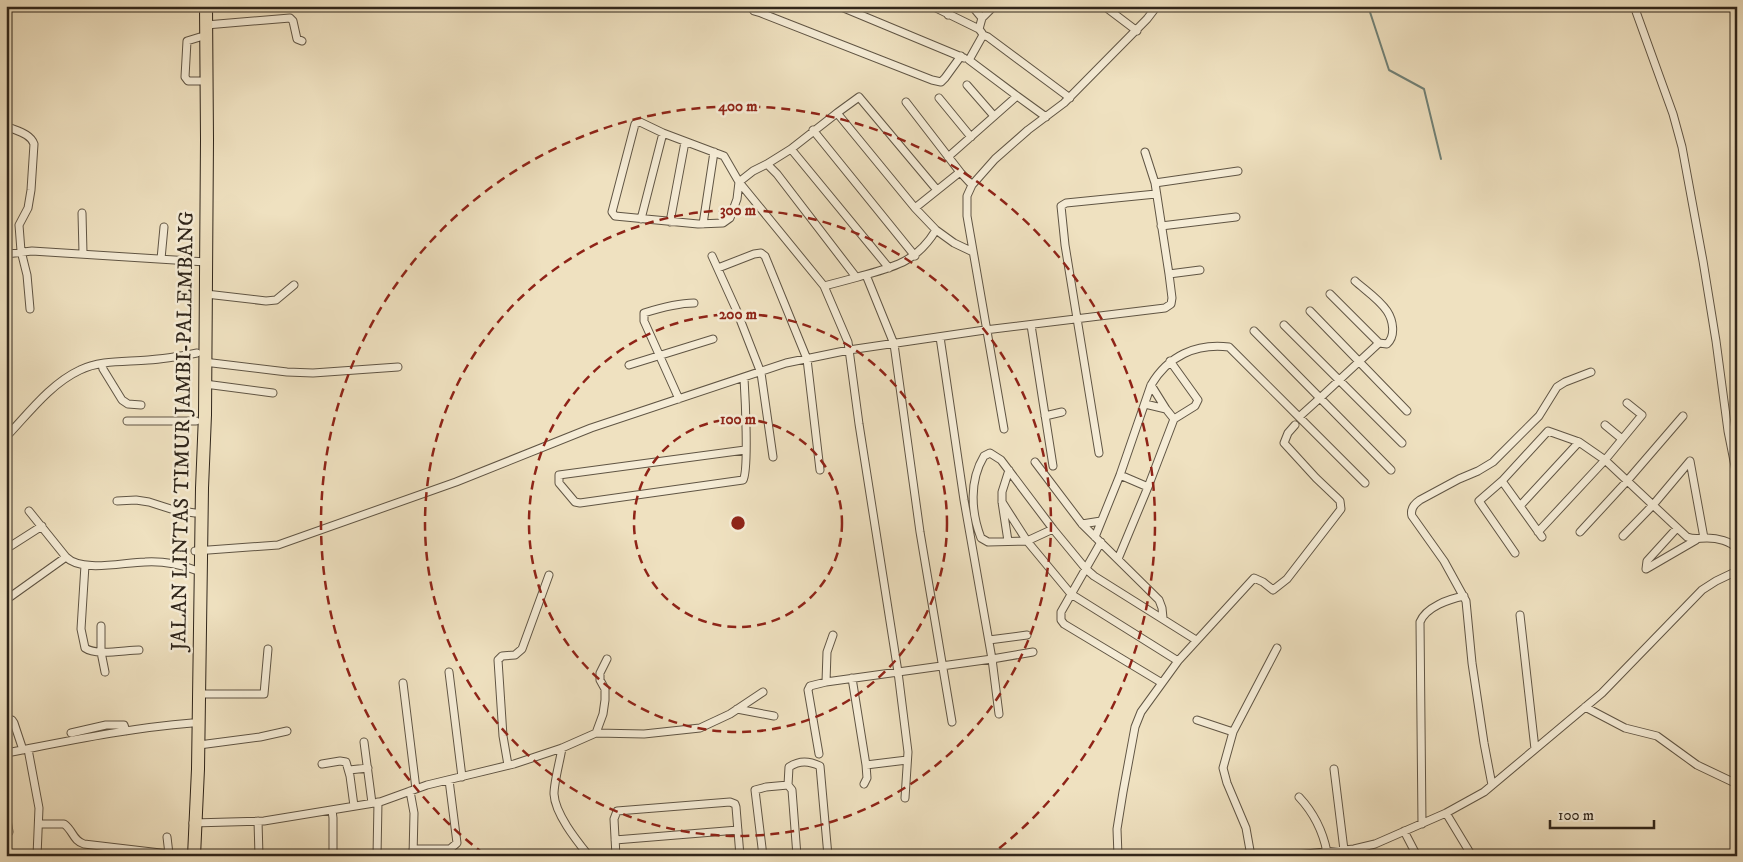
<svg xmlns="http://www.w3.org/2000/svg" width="1743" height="862" font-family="'IM FELL DW Pica',serif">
  <rect width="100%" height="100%" fill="#efe1c0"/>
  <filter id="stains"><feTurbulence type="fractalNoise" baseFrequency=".004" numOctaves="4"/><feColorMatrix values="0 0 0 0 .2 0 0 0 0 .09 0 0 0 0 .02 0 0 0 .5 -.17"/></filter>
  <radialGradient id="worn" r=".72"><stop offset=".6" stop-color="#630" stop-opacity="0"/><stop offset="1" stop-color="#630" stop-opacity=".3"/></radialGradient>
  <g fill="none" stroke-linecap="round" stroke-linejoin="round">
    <!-- stream -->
    <path stroke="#708177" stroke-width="2" d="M 1368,6 L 1389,70 L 1424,89 L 1441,159"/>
    <defs>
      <path id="street" d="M 750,6 L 754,11 L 761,13 L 768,6
        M 839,6 L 964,58
        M 932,6 L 979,29
        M 972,6 L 982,18 L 979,29 L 982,33
        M 1104,6 L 1137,31
        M 1634,6 L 1673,114 L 1682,147 L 1703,261 L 1716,341 L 1728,431 L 1737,476
        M 761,13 L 932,80 L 941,82 L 945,78 L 961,56
        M 948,15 L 953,6
        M 982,18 L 994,6
        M 206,25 L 290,18 L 293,21 L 297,39 L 302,41
        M 200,81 L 188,81 L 185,77 L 187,41 L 200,37
        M 967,85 L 994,116
        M 1017,96 L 969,60 L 983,35 L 988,37 L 1070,98
        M 939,98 L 971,137
        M 906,102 L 960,172
        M 837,113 L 915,208 L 936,230 L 954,243 L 973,252
        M 6,126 C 16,131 30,133 34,144 L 31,190 L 28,208 L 19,225 L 21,251 L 27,275 L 30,309
        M 813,130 L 915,256
        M 791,149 L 889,268
        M 1145,152 L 1155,183 L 1169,274
        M 948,157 L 1017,96 L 1046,117
        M 767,164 L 791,149 L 837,113 L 859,97 L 937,190
        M 1155,183 L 1238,171
        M 915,208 L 960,172 L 972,185
        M 82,213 L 83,253
        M 641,219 L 663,133
        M 670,222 L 685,142
        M 703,224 L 714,152
        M 1161,226 L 1236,217
        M 6,254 L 32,251 L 206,262
        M 712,256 L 736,309 L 761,373 L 773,457
        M 161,259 L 164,227
        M 718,268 L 754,254 L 761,253 L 765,256 L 807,359 L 820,470
        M 866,275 L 894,344 L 920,532 L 952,722
        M 856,277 L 777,174 L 767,164 L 753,171 L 739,182 L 737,199 L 730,218 L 723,223 L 698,224 L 615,216 L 612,212 L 635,124 L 640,122 L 663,133 L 724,156 L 739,182 L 824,286 L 848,342 L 859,424 L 898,672 L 908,752 L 905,798
        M 1355,281 C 1365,290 1379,299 1387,311 C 1393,320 1396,336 1387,344 L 1379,343 L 1320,398 L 1391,470
        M 824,286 C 836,283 847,280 858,277 C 893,267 916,263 936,230
        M 206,294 L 266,301 L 276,300 L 294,285
        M 1330,294 L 1379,343
        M 1310,311 L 1407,411
        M 1031,325 L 1053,466
        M 1284,325 L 1402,443
        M 1170,361 L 1198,400 L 1195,406 L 1174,419
        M 204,362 L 287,372 L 313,373 L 398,367
        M 102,364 L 103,369 L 122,400 L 128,404 L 141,405
        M 629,365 L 713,339
        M 744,378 C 745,394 749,471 743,480 L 580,503 L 575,502 L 559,483 L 559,475 L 745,450
        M 205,384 L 273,393
        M 1151,385 L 1166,409
        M 679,399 L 644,321 L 644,313 C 660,308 677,303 694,303
        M 1045,416 L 1062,412
        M 1299,417 L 1365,483
        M 127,421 L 196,421
        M 1605,425 L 1622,439
        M 1004,429 L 967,216 L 967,196 L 972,185 L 995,159 L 1028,130 L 1064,103 L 1147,19 L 1157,6
        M 6,437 C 28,414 50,384 80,370 C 100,360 125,362 148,360 C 164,359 181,356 197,353
        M 1099,453 L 1065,245 L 1061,206 L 1066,203 L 1156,194
        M 1035,462 L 1082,524 L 1159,600 L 1162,608 L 1163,618
        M 1120,475 L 1148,487
        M 1502,481 L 1542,537
        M 117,501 L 136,500 L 149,502 L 174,510 L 195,513
        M 1002,502 L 1027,541 L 1071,594 L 1178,661
        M 1520,506 L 1579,442
        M 29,511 L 66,557 C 82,573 124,562 145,562 C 162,561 179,564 195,570
        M 1082,524 L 1101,521
        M 1677,528 L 1647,561 L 1646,569 L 1696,540
        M 1053,529 L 1027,541 L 988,542 L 981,538 C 971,512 969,481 984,456 L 990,453 L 1001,460 L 1053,529 L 1086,569 L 1094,576 L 1196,640
        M 1538,532 L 1605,460 L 1642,415 L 1627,403
        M 1580,532 L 1627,481 L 1683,416
        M 1623,536 L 1653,505 L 1690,461 L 1704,538
        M 1095,537 L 1120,475 L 1151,385 C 1168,356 1196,343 1229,347 L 1299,417 L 1320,398 L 1254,331
        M 1008,541 L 1002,502 L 1002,492 L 1009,470
        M 1101,542 L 1061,612 L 1061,620 L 1064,624 L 1162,683
        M 6,549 L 42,526
        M 195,551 L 278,545 L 456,482 L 591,428 L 786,363 L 849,350 L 985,330 L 1165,308 L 1171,304 L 1172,298 L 1169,274 L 1200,270
        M 1515,553 L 1479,501 L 1502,481 L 1548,431 L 1579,442 L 1605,460 L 1687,537 C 1695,540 1699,538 1707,538 C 1717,538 1731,541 1737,549
        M 1118,559 L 1148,487 L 1174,419 L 1166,409 L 1145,404
        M 85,565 L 81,629 L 85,648 C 96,656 125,650 139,650
        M 6,598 L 10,597 L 66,557
        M 1520,615 L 1535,749
        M 101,626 L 101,652 L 105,672
        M 989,640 L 1027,635
        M 449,672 L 462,777
        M 852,678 L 866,765 L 867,778 L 864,784
        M 826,682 L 827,652 L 833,635
        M 403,683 L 416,789
        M 199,694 L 264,694 L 268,649
        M 1585,707 L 1625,728 L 1657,736 L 1697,765 L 1737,784
        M 737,709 L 774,716
        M 999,714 L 992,659 L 1033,652
        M 6,718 L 12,720 L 14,723 L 23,750
        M 1197,720 L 1233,732
        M 71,733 L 106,725 L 124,725 L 126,731
        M 596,733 L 644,734 L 700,728 L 730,714 L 763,692
        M 364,742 L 372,803
        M 199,745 L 260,737 L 287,731
        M 562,748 C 560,761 554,782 554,794 C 555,814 577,841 589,856
        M 28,749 L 39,808 L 37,856
        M 6,753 C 68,741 129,728 192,723
        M 819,754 L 808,690 L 810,686 L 826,682 L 992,659 L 964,500 L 940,337
        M 322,764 L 340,761 L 346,762 L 350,776 L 354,806
        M 508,765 L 503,736 L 498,660 L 502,656 L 515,655 L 522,649 L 549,575
        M 866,765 L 907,760
        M 1334,769 L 1344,850
        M 349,770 L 368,768
        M 788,785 L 789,767 C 800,760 809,761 820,766 L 828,856
        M 1492,785 L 1484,743 L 1472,663 L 1466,601 L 1444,561 L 1412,516 C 1410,509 1414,504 1420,500 L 1459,479 L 1478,471 L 1493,462 L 1539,416 L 1557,387 L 1565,382 L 1591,372
        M 410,791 L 414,813 L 413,856
        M 1299,797 C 1313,812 1323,832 1327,852
        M 332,810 L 333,818 L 333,856
        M 6,813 L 9,832
        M 1446,813 L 1472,856
        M 258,821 L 259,856
        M 193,823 L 264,821 L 380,802 L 427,785 L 514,764 L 562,748 L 596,733 L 603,714 L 605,700 L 605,689 L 600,680 L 600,673 L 607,659
        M 39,824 L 64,824 C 73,830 73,841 84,844 L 169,854 L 167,837
        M 1422,824 L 1420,622 C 1426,607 1449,599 1464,596
        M 1404,831 L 1417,856
        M 615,840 L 738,830
        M 413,849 L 450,849 L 457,843 L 449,780
        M 168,856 L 169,854 L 189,856
        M 377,856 L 378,802
        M 616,856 L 614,819 L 617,811 L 730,802 L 735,804 L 736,807 L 740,856
        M 763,856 L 755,790 L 766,787 L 788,785 L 792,790 L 797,856
        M 1118,856 L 1117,829 L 1123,792 L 1135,727 L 1141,712 L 1178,661 L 1254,578 L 1263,582 L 1273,590 L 1287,579 L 1341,509 L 1340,501 L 1336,497 L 1316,478 L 1284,443 L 1288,433 L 1295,425
        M 1251,856 L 1246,828 L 1227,783 L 1223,768 L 1233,732 L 1277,648
        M 1287,856 L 1354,849 L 1375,844 L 1446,813 L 1484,792 L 1602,693 L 1702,590 L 1716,581 L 1737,571"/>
      <path id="highway" d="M 194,856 L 198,769 L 202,488 L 205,415 L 207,140 L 206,6"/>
    </defs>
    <!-- street casing -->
    <use href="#street" stroke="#605544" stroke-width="9"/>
    <!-- highway casing -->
    <use href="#highway" stroke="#30261b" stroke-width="14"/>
    <!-- street -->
    <use href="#street" stroke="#f5ecd6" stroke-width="7"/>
    <!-- highway -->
    <use href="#highway" stroke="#efe1c0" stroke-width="12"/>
  </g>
  <!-- distance rings -->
  <g fill="none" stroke="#8f2418" stroke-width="2.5" stroke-dasharray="9 6">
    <circle cx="738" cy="523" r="104"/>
    <circle cx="738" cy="523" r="209"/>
    <circle cx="738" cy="523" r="313"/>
    <path d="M484 854A417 417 0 1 1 992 854"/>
  </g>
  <g text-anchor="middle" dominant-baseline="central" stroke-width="5" stroke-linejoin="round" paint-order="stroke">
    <!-- street labels -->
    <g font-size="21" fill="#30261b" stroke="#f5ecd6">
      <text transform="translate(183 431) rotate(-89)">JALAN LINTAS TIMUR JAMBI-PALEMBANG</text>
    </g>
  </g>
  <circle cx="738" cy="523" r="8" fill="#8f2418" stroke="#f5ecd6" stroke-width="2.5"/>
  <g font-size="15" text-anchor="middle" font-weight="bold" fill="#8f2418" stroke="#f5ecd6" stroke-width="5" stroke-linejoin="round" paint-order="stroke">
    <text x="738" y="111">400 m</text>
    <text x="738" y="215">300 m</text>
    <text x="738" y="319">200 m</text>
    <text x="738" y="424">100 m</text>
  </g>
  <!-- margin -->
  <rect width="1743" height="862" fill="none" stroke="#efe1c0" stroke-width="25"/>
  <rect x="8" y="8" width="1728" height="847" fill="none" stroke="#30261b" stroke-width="2.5"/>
  <rect x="12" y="12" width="1718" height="837" fill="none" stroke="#30261b"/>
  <!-- scale -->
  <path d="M1550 820v8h104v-8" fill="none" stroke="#30261b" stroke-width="2.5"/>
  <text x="1558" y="820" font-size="15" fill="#30261b" stroke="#f5ecd6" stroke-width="4" paint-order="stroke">100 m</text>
  <rect width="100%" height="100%" filter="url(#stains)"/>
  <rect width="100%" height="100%" fill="url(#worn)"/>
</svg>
